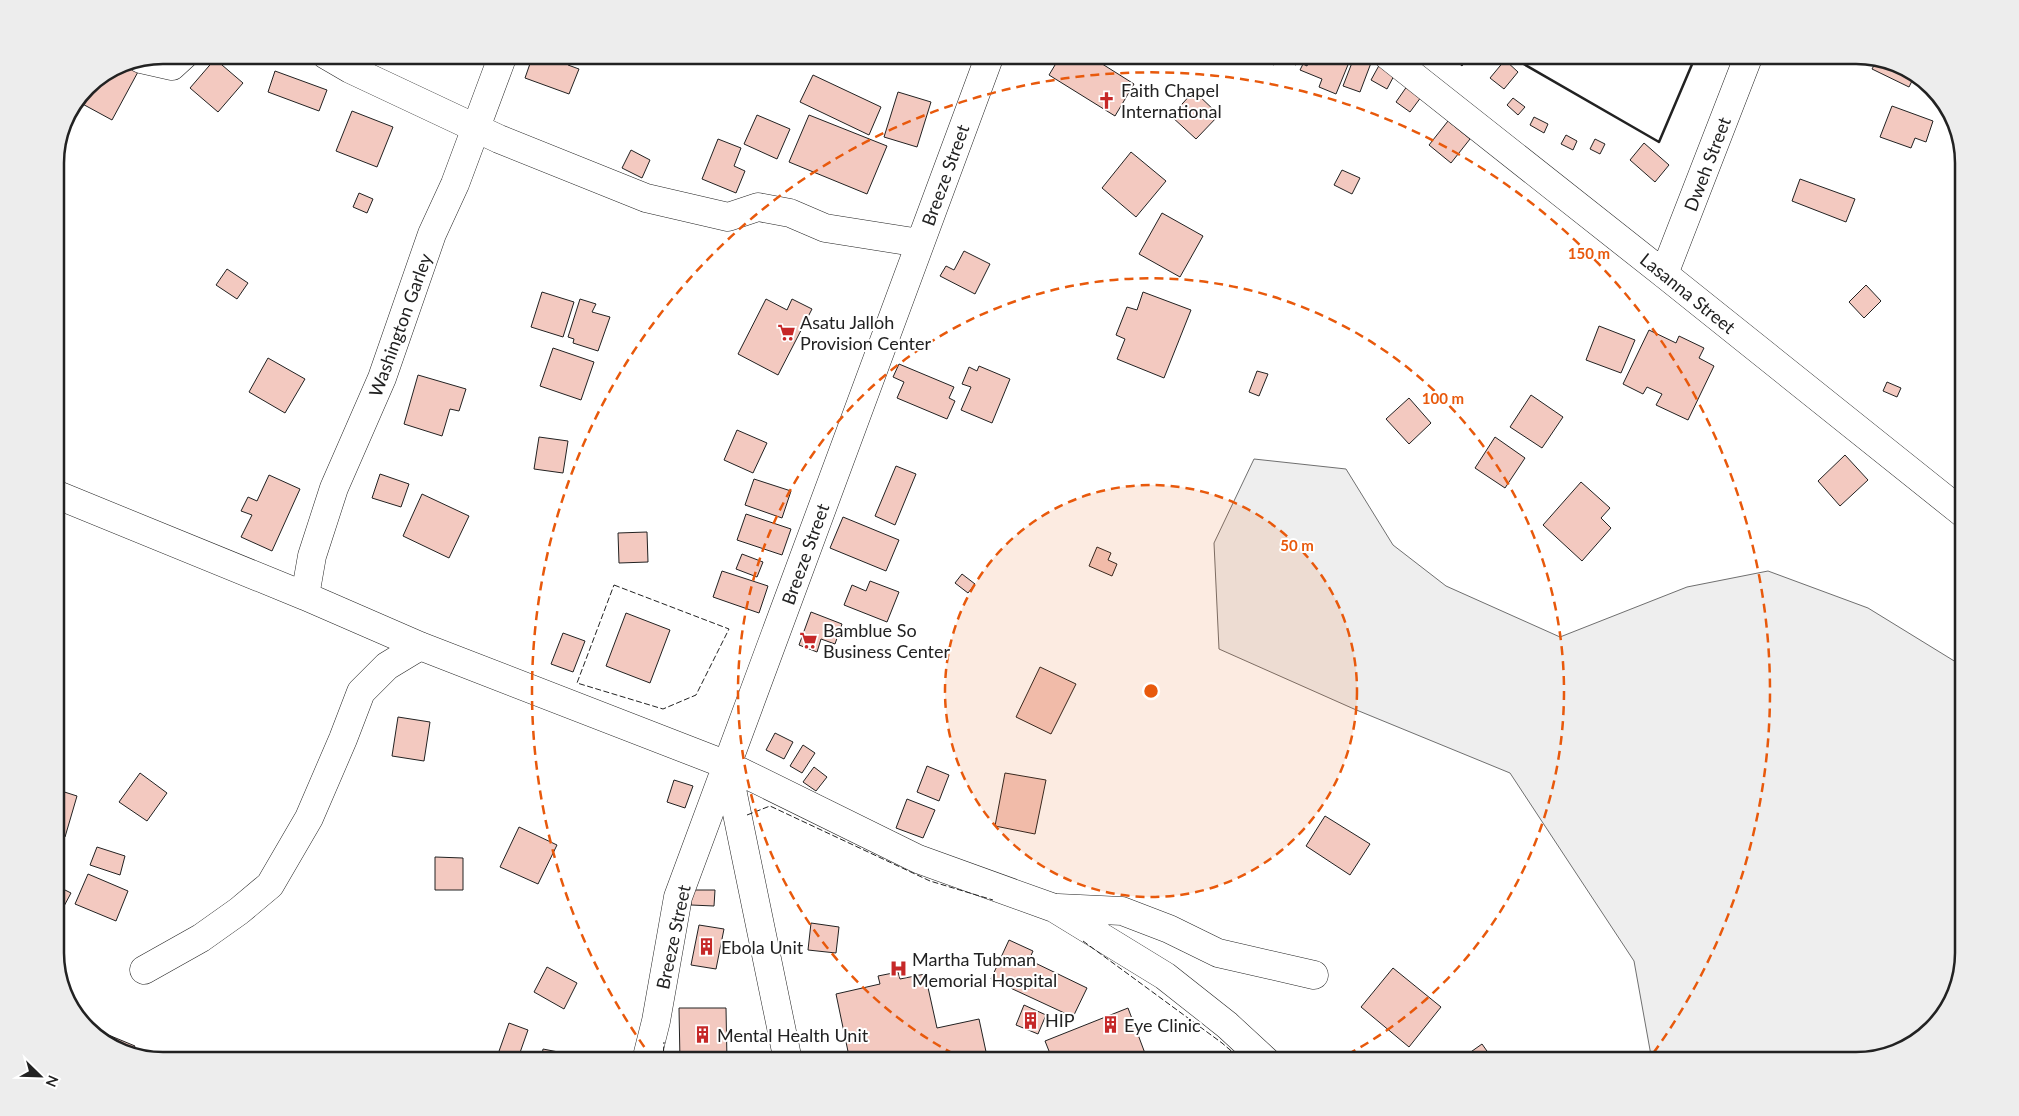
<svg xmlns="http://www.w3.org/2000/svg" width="2019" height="1116" font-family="Lato,sans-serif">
  <rect width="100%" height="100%" fill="#fff"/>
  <!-- green -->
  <path fill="#eee" stroke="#6f6f6f" d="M 1254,459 L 1346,469 L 1393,545 L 1446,586 L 1560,637 L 1687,587 L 1768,571 L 1868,608 L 1964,667 L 1964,953 L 1953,1001 L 1916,1043 L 1857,1061 L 1652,1061 L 1634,961 L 1510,773 L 1354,709 L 1219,649 L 1214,543 Z"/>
  <!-- building -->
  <path fill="#f3c9c0" stroke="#222" d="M 533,55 L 572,55 L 568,65 L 579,69 L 569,94 L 525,78 Z
    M 1061,55 L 1088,55 L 1134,84 L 1115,116 L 1049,75 Z
    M 1255,55 L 1279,55 L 1274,65 Z
    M 1289,55 L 1299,56 L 1296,65 L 1287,61 Z
    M 1311,55 L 1352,55 L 1336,94 L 1319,87 L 1322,79 L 1300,70 L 1303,64 L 1307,66 Z
    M 1355,55 L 1374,55 L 1360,92 L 1343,86 Z
    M 1449,55 L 1470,55 L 1462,66 Z
    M 215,59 L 243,83 L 218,112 L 190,88 Z
    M 1382,60 L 1397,70 L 1387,89 L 1371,80 Z
    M 1505,60 L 1518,72 L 1504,89 L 1490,78 Z
    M 1877,60 L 1904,66 L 1915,75 L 1909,87 L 1872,69 Z
    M 122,63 L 124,63 L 139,70 L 112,120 L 77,101 L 87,86 Z
    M 275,71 L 327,90 L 319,111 L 268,92 Z
    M 813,75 L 881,107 L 869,135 L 800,102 Z
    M 1412,79 L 1427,89 L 1410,112 L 1396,102 Z
    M 1194,91 L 1219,115 L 1196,139 L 1171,116 Z
    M 898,92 L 931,102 L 917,147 L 884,137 Z
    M 1513,98 L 1525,107 L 1518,115 L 1507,105 Z
    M 1892,106 L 1933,121 L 1926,142 L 1915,138 L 1911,148 L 1880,137 Z
    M 352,111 L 393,127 L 377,167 L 336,151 Z
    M 757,115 L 790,129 L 777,159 L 744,144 Z
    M 809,115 L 887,146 L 867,194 L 789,162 Z
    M 1534,117 L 1548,124 L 1544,133 L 1530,125 Z
    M 1448,121 L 1470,139 L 1451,163 L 1429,145 Z
    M 1566,135 L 1577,141 L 1573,150 L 1561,144 Z
    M 718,139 L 741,148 L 734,166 L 745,171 L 736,193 L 702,179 Z
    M 1595,139 L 1605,144 L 1600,154 L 1590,149 Z
    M 1644,143 L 1669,165 L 1655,182 L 1630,160 Z
    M 1961,147 L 1964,156 L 1964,163 L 1955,159 Z
    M 631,150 L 650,160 L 642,178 L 622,168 Z
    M 1131,152 L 1166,181 L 1136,217 L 1102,188 Z
    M 1342,170 L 1360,178 L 1352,194 L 1334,185 Z
    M 1800,179 L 1855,199 L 1846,222 L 1792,201 Z
    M 359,193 L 373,199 L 367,213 L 353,207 Z
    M 1162,213 L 1203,236 L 1180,277 L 1139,254 Z
    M 964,251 L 990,264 L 975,294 L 940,276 L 946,266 L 954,270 Z
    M 227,269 L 248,283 L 237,299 L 216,285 Z
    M 1866,285 L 1881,301 L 1864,318 L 1849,302 Z
    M 542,292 L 574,302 L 563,337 L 531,327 Z
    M 1143,292 L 1191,310 L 1164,378 L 1117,359 L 1125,339 L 1116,335 L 1127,307 L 1137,310 Z
    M 580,299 L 596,304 L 592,312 L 610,317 L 598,351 L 573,343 L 574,339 L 568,337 Z
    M 766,299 L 787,310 L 792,299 L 812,309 L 778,375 L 738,354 Z
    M 1599,326 L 1635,340 L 1621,373 L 1586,360 Z
    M 1649,330 L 1676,343 L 1679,336 L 1704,348 L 1699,358 L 1714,366 L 1688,420 L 1656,405 L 1662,394 L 1647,387 L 1643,394 L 1623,384 Z
    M 553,348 L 594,362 L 581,400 L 540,386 Z
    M 268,358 L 305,379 L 285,413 L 249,392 Z
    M 899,364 L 954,387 L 949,398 L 955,401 L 947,419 L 897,398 L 904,382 L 893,377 Z
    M 979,366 L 1010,379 L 992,423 L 961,410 L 971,387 L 962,384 L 969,367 L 977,371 Z
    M 1257,371 L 1268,374 L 1259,396 L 1249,392 Z
    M 418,375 L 466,389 L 459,411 L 450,409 L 442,436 L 404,424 Z
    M 1887,382 L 1901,388 L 1897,397 L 1883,391 Z
    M 1531,395 L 1563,417 L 1542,448 L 1510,427 Z
    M 1409,398 L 1431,423 L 1409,444 L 1386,419 Z
    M 737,430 L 767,443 L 753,473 L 724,460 Z
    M 539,437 L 568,441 L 563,473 L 534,469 Z
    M 1495,437 L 1525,458 L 1505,488 L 1475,468 Z
    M 1845,455 L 1868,480 L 1840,506 L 1818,481 Z
    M 896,466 L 916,474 L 895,525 L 875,516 Z
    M 380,474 L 409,484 L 401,507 L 372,498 Z
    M 269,475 L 300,489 L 272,551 L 241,537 L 252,515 L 241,511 L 248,497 L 257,501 Z
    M 754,479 L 791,491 L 782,518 L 745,505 Z
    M 1581,482 L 1610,508 L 1601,518 L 1611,528 L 1582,561 L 1543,525 Z
    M 422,494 L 469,516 L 449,558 L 403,536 Z
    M 746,514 L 791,529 L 782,555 L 737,540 Z
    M 843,517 L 899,540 L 886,571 L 830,548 Z
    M 647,532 L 648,562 L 619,563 L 618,533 Z
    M 1097,547 L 1111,553 L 1108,560 L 1117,564 L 1112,576 L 1089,566 Z
    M 742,554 L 763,562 L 757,577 L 736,569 Z
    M 722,571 L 768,586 L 759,613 L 713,597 Z
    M 962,574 L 975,584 L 968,593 L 955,583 Z
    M 870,581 L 899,592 L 887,622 L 844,605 L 852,585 L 866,591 Z
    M 811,612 L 842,624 L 835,644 L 821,639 L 817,652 L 799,645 Z
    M 626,613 L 670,630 L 650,683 L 606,666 Z
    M 563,633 L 585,641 L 573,672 L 551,664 Z
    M 1040,667 L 1076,684 L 1051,734 L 1016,717 Z
    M 398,717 L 430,722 L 424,761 L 392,756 Z
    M 775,733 L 793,742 L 784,759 L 766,750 Z
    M 803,745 L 815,753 L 802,773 L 790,766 Z
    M 927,766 L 949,775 L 939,801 L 917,792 Z
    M 814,767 L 827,777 L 816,791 L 803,782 Z
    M 140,773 L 167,793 L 147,821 L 119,802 Z
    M 1005,773 L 1046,780 L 1035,834 L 995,826 Z
    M 674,780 L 693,786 L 685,808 L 667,802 Z
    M 55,789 L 77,796 L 65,837 L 55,835 Z
    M 907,799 L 935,810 L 923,838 L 896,828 Z
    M 1325,816 L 1370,844 L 1350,875 L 1306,846 Z
    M 519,827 L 557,845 L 538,884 L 500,867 Z
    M 97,847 L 125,856 L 120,875 L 90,865 Z
    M 435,857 L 463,858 L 463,890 L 435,890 Z
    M 88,874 L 128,891 L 116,921 L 75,904 Z
    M 55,885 L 71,893 L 55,923 Z
    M 691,890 L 715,890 L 714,906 L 691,905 Z
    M 811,923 L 839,927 L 836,953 L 808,950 Z
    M 699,925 L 724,929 L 716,969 L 691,965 Z
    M 1009,940 L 1033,951 L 1029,960 L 1087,988 L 1073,1017 L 991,979 Z
    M 547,967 L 577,983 L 564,1009 L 534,992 Z
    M 1393,968 L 1441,1007 L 1409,1047 L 1361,1007 Z
    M 898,972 L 900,979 L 925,974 L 937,1028 L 979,1019 L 988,1061 L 850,1061 L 836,994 L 880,984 L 878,976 Z
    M 1024,1005 L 1046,1015 L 1038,1034 L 1016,1025 Z
    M 679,1008 L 726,1008 L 727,1061 L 680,1061 Z
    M 1128,1008 L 1146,1056 L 1133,1061 L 1053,1061 L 1045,1041 Z
    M 509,1023 L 528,1030 L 517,1061 L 498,1054 Z
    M 94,1029 L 135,1046 L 131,1054 L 115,1050 L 93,1031 Z
    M 1482,1044 L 1494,1061 L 1458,1061 Z
    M 543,1049 L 584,1057 L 583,1061 L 541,1061 Z"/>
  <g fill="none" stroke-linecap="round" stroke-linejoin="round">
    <defs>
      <path id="minor" d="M 326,55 L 350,69 L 499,139 L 646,198 L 728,217 L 758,207 L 790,213 L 825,228 L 920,243
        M 1387,55 L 1664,274 L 1964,514
        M 141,59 L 172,66 L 184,55
        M 1664,274 L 1749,55
        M 55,494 L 305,596 L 420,646 L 727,765 L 918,859 L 1054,908 L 1165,976 L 1227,1025 L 1266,1061
        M 305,596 L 312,556 L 334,488 L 382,378 L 432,234 L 455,184 L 503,55
        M 727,765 L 788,1061
        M 1058,908 L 1122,911 L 1169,929 L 1218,953 L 1314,975
        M 144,970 L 201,938 L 239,911 L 270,885 L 309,818 L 343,739 L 361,692 L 387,666 L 420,646
        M 646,1061 L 656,1021 L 678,897 L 990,55"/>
    </defs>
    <!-- minor casing -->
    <use href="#minor" stroke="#222" stroke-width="29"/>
    <!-- minor -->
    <use href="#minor" stroke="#fff" stroke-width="28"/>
    <!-- fence -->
    <path stroke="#222" stroke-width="1" stroke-dasharray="6 2.5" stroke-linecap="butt" d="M 614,585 L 729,629 L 696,695 L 663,709 L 577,683 Z
      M 747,815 L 770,806 L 930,881 L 993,900
      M 1083,941 L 1222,1043 L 1243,1061
      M 663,1061 L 664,1042"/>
    <!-- wall -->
    <path stroke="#222" stroke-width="2.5" d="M 1508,55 L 1659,142 L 1696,55"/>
  </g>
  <!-- distance rings -->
  <circle cx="1151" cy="691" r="206" fill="#e8590c" fill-opacity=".12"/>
  <g fill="none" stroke="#e8590c" stroke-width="2.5" stroke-dasharray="9 6">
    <circle cx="1151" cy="691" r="206"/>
    <path d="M967 1061A413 413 0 1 1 1335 1061"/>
    <path d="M653 1059A619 619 0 1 1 1649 1059"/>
  </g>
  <!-- icons -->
  <defs>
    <symbol id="church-bare" viewBox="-9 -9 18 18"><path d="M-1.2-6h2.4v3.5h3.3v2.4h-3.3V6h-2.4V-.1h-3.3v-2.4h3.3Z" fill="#c62828" stroke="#fff" stroke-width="2.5" paint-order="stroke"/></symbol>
    <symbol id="supermarket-bare" viewBox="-9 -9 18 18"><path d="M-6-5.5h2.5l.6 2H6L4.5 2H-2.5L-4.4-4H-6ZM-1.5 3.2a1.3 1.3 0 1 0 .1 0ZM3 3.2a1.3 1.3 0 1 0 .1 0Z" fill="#c62828" stroke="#fff" stroke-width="2.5" paint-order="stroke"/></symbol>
    <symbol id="building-bare" viewBox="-9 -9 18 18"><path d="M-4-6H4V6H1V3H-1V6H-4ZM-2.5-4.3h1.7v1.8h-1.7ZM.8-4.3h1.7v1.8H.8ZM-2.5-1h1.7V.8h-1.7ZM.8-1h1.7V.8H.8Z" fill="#c62828" stroke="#fff" stroke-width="2.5" paint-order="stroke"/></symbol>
    <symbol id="hospital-bare" viewBox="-9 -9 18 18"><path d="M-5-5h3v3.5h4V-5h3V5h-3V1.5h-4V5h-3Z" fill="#c62828" stroke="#fff" stroke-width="2.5" paint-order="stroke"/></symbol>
  </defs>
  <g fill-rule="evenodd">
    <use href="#church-bare" x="1094" y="88" width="25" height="25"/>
    <use href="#supermarket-bare" x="774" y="320" width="25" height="25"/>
    <use href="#supermarket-bare" x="796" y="628" width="25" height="25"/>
    <use href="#building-bare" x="694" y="934" width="25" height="25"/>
    <use href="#hospital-bare" x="886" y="956" width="25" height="25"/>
    <use href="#building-bare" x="1018" y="1008" width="25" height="25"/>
    <use href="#building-bare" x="1098" y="1012" width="25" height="25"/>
    <use href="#building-bare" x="690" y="1022" width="25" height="25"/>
  </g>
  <g text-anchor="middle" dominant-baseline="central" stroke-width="4" stroke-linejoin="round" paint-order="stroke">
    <!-- poi labels -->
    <g font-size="18" fill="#222" stroke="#fff" text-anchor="start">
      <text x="1121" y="90">Faith Chapel<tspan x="1121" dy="21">International</tspan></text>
      <text x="800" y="322">Asatu Jalloh<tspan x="800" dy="21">Provision Center</tspan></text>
      <text x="823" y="630">Bamblue So<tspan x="823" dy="21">Business Center</tspan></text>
      <text x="721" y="947">Ebola Unit</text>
      <text x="912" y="959">Martha Tubman<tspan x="912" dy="21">Memorial Hospital</tspan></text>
      <text x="1045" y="1020">HIP</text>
      <text x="1124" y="1025">Eye Clinic</text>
      <text x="717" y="1035">Mental Health Unit</text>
    </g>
    <!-- street labels -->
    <g font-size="18" fill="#222" stroke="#fff">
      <text transform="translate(1707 164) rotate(-69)">Dweh Street</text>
      <text transform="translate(945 175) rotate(-70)">Breeze Street</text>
      <text transform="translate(1688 293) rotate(39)">Lasanna Street</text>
      <text transform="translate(400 325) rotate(-70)">Washington Garley</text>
      <text transform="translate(805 554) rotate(-70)">Breeze Street</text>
      <text transform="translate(673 937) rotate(-78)">Breeze Street</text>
    </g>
  </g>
  <!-- crop -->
  <path d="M0 0H2019V1116H0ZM163 64H1856A99 99 0 0 1 1955 163V953A99 99 0 0 1 1856 1052H163A99 99 0 0 1 64 953V163A99 99 0 0 1 163 64Z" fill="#ededed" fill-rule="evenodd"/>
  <path fill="none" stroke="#222" stroke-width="2.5" d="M163 64H1856A99 99 0 0 1 1955 163V953A99 99 0 0 1 1856 1052H163A99 99 0 0 1 64 953V163A99 99 0 0 1 163 64Z"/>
  <circle cx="1151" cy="691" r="8" fill="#e8590c" stroke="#fff" stroke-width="2.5"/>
  <g font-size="15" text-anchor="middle" font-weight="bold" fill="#e8590c" stroke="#fff" stroke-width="4" stroke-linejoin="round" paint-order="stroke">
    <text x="1589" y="259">150 m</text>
    <text x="1443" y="404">100 m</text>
    <text x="1297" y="551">50 m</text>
  </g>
  <!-- north arrow -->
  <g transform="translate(40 1076) rotate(113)" stroke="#ffffff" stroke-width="4" paint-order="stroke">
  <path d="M0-4L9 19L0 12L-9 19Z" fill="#222222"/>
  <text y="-8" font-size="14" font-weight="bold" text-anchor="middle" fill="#222222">N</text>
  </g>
</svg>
